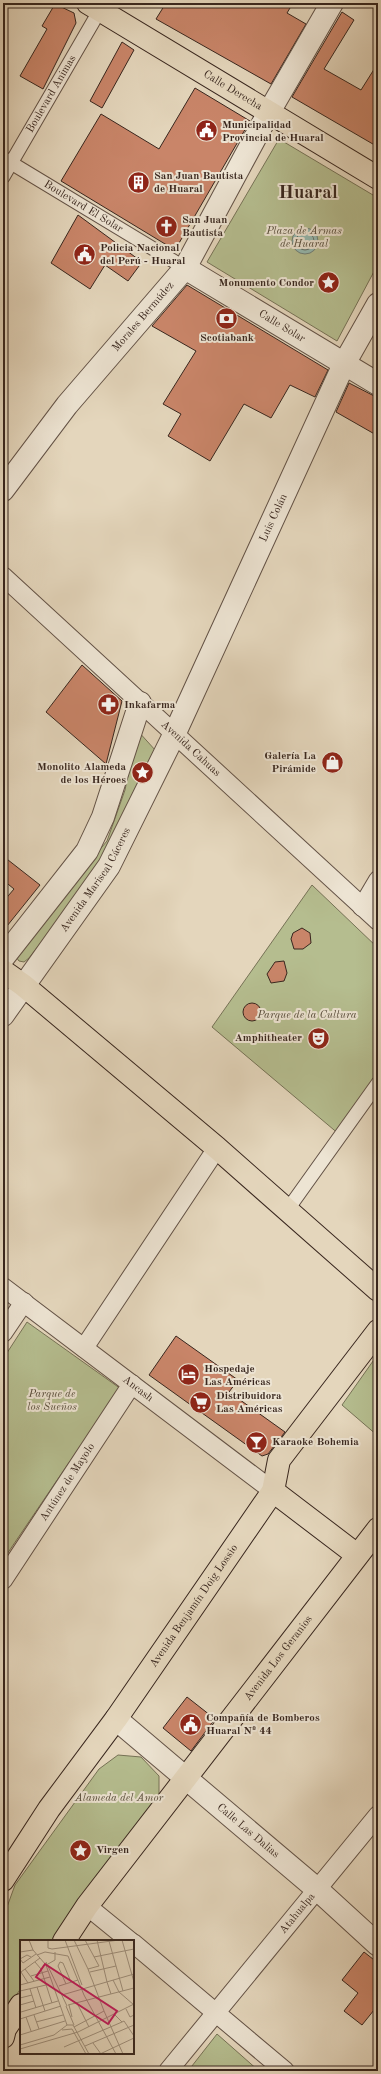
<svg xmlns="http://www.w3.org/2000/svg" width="381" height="2074" font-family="'Old Standard TT',serif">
  <rect width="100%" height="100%" fill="#e4d6bc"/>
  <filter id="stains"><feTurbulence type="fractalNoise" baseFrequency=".005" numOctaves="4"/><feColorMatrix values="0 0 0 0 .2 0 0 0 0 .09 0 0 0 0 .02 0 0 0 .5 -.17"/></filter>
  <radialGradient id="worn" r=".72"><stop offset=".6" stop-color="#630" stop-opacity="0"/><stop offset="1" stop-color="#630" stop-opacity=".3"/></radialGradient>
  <!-- green -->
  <path fill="#b5bd8f" stroke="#767256" d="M 279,139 L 378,198 L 378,264 L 337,341 L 207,262 Z
    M 137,730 L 156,751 L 95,872 L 29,958 L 24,962 L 19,961 L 16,957 L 65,891 L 107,841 L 125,790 Z
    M 312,885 L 378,948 L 378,1082 L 340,1135 L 212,1027 Z
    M 27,1322 L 121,1389 L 68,1464 L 3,1560 L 3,1359 Z
    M 378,1354 L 378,1436 L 342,1405 Z
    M 118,1755 L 141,1757 L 159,1776 L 159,1799 L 53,1941 L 21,1941 L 21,1988 L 10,2005 L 3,2020 L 3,1918 L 15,1885 L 99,1769 Z
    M 217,2034 L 259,2071 L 188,2071 Z"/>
  <!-- water -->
  <path fill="#95b9b1" stroke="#707e76" d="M292 241a13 13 0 1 1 26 0a13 13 0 1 1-26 0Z"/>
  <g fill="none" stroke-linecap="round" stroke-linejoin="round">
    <!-- shore -->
    <path stroke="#667068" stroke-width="1" d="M296 241a9 9 0 1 1 18 0a9 9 0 1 1-18 0Z"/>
  </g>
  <!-- building -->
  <path fill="#c98569" stroke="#38261e" d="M 166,3 L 293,3 L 287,13 L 306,24 L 271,84 L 156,19 Z
    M 55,4 L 74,13 L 76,23 L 43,89 L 20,76 L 47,29 L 42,26 Z
    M 342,12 L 354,20 L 324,69 L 361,90 L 378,63 L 378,147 L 292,97 Z
    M 122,42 L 134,50 L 102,108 L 90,101 Z
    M 195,88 L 250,121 L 175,250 L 61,181 L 101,114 L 159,149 Z
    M 78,215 L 142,262 L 128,281 L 105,265 L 90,289 L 51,263 Z
    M 187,285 L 328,370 L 315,397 L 290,385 L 271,418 L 244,404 L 210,461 L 168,436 L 181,414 L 163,404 L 196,351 L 152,326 Z
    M 349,383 L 378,398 L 378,436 L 336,412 Z
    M 82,665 L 122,701 L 106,764 L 46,712 Z
    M 3,856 L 40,885 L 3,931 L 3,902 L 14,889 L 3,880 Z
    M 302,928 L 310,933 L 311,943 L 303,949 L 294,949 L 291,939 L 293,933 Z
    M 284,961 L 287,973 L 284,981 L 271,983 L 267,974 L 275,962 Z
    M243 1012a9 9 0 1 1 18 0a9 9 0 1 1-18 0Z
    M 176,1336 L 238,1380 L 229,1392 L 285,1432 L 268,1454 L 262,1456 L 149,1375 Z
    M 187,1697 L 215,1719 L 191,1751 L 163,1728 Z
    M 364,1952 L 378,1963 L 378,2005 L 362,2025 L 344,2011 L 358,1993 L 342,1980 Z"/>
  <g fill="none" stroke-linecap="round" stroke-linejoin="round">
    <defs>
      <g id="pedestrian">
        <path id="s1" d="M 3,158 L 185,268"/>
        <path id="s2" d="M 3,177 L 100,10"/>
        <path d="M 288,1209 L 378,1083"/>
      </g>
      <g id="minor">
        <path id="s3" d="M 3,576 L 378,921"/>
        <path d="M 362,907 L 378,880"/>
        <path id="s4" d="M 3,1287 L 273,1491"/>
        <path d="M 3,1333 L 24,1302"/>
        <path d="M 84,1348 L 217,1148"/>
        <path id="s5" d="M 3,1580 L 132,1384"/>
        <path d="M 87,1906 L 130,1941"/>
        <path d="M 133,1943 L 285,2071"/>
        <path id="s6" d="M 168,2071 L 378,1815"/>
      </g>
      <g id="tertiary">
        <path id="s7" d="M 185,268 L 378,384"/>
        <path id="s8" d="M 3,490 L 67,405 L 185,268 L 269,112 L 332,3"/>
        <path d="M 3,958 L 87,851 L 103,817 L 140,703"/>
        <path id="s9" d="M 3,1015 L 109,866 L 174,735 L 344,364 L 378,304"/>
        <path id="s10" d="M 116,1719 L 318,1890 L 378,1945"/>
      </g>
      <g id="primary">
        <path id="s11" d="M 88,3 L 378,178"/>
        <path d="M 3,971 L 23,985 L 217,1148 L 378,1290"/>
        <path d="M 273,1491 L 357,1555"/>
        <path id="s12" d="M 3,1880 L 49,1809 L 116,1719 L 273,1491 L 279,1460 L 378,1331"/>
        <path id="s13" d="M 64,1941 L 87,1906 L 378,1529"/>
        <path d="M 3,2037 L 5,2029 L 21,2005"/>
      </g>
    </defs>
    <!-- pedestrian casing -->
    <use href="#pedestrian" stroke="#635246" stroke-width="15"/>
    <!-- minor casing -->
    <use href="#minor" stroke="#635246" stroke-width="20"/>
    <!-- tertiary casing -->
    <use href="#tertiary" stroke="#635246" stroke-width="24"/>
    <!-- primary casing -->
    <use href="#primary" stroke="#38261e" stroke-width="24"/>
    <!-- pedestrian -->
    <use href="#pedestrian" stroke="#ede4d3" stroke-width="13"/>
    <!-- minor -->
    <use href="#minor" stroke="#ede4d3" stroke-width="18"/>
    <!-- tertiary -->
    <use href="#tertiary" stroke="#ede4d3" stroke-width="22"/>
    <!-- primary -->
    <use href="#primary" stroke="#e4d6bc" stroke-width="22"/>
  </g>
  <!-- icons -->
  <defs>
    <symbol id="civic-disc" viewBox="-11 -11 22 22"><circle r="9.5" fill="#8f2418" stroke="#ede4d3"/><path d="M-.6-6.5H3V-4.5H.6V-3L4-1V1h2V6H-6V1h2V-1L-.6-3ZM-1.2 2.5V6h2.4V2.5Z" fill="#fff"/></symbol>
    <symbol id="building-disc" viewBox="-11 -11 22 22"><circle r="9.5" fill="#8f2418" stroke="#ede4d3"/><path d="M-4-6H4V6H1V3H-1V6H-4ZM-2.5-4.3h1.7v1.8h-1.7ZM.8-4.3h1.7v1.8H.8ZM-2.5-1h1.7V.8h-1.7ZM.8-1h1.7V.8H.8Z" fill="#fff"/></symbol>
    <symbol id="church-disc" viewBox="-11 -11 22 22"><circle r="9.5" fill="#8f2418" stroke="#ede4d3"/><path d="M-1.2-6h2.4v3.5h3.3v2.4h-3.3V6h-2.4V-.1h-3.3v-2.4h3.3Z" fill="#fff"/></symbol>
    <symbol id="sight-disc" viewBox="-11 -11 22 22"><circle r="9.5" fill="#8f2418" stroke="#ede4d3"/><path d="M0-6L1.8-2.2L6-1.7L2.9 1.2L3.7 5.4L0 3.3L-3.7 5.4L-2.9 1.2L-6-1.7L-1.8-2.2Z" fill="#fff"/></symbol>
    <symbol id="bank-disc" viewBox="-11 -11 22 22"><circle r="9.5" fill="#8f2418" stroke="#ede4d3"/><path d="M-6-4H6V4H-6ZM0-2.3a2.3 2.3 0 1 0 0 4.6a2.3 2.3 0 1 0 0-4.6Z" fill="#fff"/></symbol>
    <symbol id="pharmacy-disc" viewBox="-11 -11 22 22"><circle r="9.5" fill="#8f2418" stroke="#ede4d3"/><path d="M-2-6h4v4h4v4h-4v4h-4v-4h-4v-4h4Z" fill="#fff"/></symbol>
    <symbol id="shop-disc" viewBox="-11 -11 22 22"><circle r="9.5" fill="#8f2418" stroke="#ede4d3"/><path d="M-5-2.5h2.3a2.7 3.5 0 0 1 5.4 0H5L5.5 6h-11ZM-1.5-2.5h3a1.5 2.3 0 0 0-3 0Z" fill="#fff"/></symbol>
    <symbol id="theatre-disc" viewBox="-11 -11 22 22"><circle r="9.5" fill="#8f2418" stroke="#ede4d3"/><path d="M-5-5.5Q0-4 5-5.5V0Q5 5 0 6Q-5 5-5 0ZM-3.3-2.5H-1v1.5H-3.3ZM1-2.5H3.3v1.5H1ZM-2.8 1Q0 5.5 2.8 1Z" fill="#fff"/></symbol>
    <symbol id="hotel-disc" viewBox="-11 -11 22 22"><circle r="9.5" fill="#8f2418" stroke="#ede4d3"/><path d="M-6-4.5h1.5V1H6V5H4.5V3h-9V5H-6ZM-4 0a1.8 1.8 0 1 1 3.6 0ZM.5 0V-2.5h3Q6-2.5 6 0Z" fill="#fff"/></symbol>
    <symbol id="supermarket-disc" viewBox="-11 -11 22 22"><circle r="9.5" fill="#8f2418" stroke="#ede4d3"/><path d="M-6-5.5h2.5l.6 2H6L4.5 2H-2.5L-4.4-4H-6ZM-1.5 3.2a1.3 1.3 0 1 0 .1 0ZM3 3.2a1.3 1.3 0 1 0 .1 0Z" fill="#fff"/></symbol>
    <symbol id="bar-disc" viewBox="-11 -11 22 22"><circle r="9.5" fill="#8f2418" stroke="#ede4d3"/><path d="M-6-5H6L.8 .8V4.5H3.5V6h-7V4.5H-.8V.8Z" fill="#fff"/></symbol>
  </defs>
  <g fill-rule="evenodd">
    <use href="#civic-disc" x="194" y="118" width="25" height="25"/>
    <use href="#building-disc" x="126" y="170" width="25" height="25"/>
    <use href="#church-disc" x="154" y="214" width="25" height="25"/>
    <use href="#civic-disc" x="72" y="242" width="25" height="25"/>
    <use href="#sight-disc" x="316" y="270" width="25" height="25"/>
    <use href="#bank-disc" x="214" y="306" width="25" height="25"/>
    <use href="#pharmacy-disc" x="96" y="692" width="25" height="25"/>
    <use href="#shop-disc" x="320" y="750" width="25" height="25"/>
    <use href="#sight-disc" x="130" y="760" width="25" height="25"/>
    <use href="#theatre-disc" x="306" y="1026" width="25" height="25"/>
    <use href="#hotel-disc" x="176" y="1362" width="25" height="25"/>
    <use href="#supermarket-disc" x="188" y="1390" width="25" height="25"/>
    <use href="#bar-disc" x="244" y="1430" width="25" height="25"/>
    <use href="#civic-disc" x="178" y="1712" width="25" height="25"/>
    <use href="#sight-disc" x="68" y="1838" width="25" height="25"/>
  </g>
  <g text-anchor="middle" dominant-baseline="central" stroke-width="4" stroke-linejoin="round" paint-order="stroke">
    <!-- street labels -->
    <g font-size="11" fill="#38261e" stroke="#ede4d3">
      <text stroke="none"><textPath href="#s11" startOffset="169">Calle Derecha</textPath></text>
      <text stroke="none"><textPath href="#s2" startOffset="96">Boulevard Animas</textPath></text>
      <text stroke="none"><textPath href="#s1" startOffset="94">Boulevard El Solar</textPath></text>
      <text stroke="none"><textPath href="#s8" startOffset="223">Morales Bermúdez</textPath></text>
      <text stroke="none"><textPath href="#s7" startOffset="113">Calle Solar</textPath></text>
      <text stroke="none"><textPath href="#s9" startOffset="568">Luis Colán</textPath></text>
      <text stroke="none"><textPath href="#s3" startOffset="255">Avenida Cahuas</textPath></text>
      <text stroke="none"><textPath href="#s9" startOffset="164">Avenida Mariscal Cáceres</textPath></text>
      <text stroke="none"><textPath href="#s4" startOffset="169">Ancash</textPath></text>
      <text stroke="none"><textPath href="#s5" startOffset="117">Antúnez de Mayolo</textPath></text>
      <text stroke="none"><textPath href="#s12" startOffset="334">Avenida Benjamín Doig Lossio</textPath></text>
      <text stroke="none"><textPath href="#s13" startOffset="355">Avenida Los Geranios</textPath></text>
      <text stroke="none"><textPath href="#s10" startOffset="173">Calle Las Dalias</textPath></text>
      <text stroke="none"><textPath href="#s6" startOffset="204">Atahualpa</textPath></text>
    </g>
    <!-- poi labels -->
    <g font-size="11" font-weight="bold" fill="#38261e" stroke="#ede4d3" text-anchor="start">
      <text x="222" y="125">Municipalidad<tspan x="222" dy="13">Provincial de Huaral</tspan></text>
      <text x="154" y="176">San Juan Bautista<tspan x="154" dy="13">de Huaral</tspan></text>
      <text x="182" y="220">San Juan<tspan x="182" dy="13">Bautista</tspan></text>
      <text x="100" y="248">Policia Nacional<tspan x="100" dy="13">del Perú - Huaral</tspan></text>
      <text x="314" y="283" text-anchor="end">Monumento Condor</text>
      <text x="227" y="338" text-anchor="middle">Scotiabank</text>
      <text x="124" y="705">Inkafarma</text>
      <text x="316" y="756" text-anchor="end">Galería La<tspan x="316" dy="13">Pirámide</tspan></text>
      <text x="126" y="767" text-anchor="end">Monolito Alameda<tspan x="126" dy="13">de los Héroes</tspan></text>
      <text x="302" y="1038" text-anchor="end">Amphitheater</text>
      <text x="204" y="1369">Hospedaje<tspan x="204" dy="13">Las Américas</tspan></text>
      <text x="216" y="1396">Distribuidora<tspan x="216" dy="13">Las Américas</tspan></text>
      <text x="272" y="1442">Karaoke Bohemia</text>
      <text x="206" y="1718">Compañía de Bomberos<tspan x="206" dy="13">Huaral Nº 44</tspan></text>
      <text x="96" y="1850">Virgen</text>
    </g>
    <!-- park labels -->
    <g font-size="11" font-style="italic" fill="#574c3a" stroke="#ede4d3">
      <text x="304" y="231">Plaza de Armas<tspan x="304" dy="13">de Huaral</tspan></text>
      <text x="307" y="1015">Parque de la Cultura</text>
      <text x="52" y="1394">Parque de<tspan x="52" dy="13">los Sueños</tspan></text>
      <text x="119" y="1798">Alameda del Amor</text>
    </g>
    <!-- town labels -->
    <g font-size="19" font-weight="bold" fill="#38261e" stroke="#ede4d3">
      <text x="308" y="193">Huaral</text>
    </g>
  </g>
  <!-- overview -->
  <g transform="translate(20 1940)">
    <rect width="114" height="114" fill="#e4d6bc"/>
    <path fill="none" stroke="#9f907d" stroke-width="1" d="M 9,0 L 13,10 L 26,25 L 47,85M 28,0 L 28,8 L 32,9 L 99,0M 45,0 L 62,45M 54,0 L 68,29 L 84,71 L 103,114M 65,0 L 79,26 L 68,29M 77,0 L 87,42M 102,0 L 114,42M 89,1 L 103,51M 0,12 L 13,10M 17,15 L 25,12 L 48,16 L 64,55 L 96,114M 74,17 L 114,9M 0,19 L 3,23 L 16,14M 0,19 L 7,15 L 11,17M 15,22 L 21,29 L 32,63M 26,22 L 47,66M 28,24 L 35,20 L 35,12M 5,29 L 14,41M 1,32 L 20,18M 1,32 L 8,43M 70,32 L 96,26M 11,36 L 28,31M 93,40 L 99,52 L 114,65M 87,42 L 91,54M 46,44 L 38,26 L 40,22 L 43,23 L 51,42M 0,45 L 30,37M 39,46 L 58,40M 17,47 L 25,71M 10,49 L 16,68M 0,51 L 26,45M 42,55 L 114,34M 0,58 L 12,55M 57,63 L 69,87M 0,65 L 14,61M 48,65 L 114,48M 49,65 L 52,77M 46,66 L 54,85M 106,69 L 110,77 L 114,75M 1,72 L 38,61M 94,74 L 102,82 L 104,81 L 114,96M 14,75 L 19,89M 6,77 L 11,91M 0,79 L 41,66M 16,82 L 43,75M 54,87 L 84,71M 42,90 L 52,89 L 66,114M 58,92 L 114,64M 0,95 L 45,81M 73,103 L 81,114M 0,105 L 34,95 L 47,85 L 53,85 L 69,114M 65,106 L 114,85M 44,107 L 102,82M 0,109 L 58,92M 80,114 L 114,98"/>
    <path fill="#c2185b" fill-opacity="0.15" stroke="#c2185b" stroke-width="2" d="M 25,24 L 97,71 L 88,84 L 16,37 Z"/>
    <rect width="114" height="114" fill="none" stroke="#38261e" stroke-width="2"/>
  </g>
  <!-- margin -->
  <rect width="381" height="2074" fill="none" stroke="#e4d6bc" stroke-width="16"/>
  <rect x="4" y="4" width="373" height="2066" fill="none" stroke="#38261e" stroke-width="2"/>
  <rect x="8" y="8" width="365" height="2058" fill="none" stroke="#38261e"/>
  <rect width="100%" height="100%" filter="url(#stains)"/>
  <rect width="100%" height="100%" fill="url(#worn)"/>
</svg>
